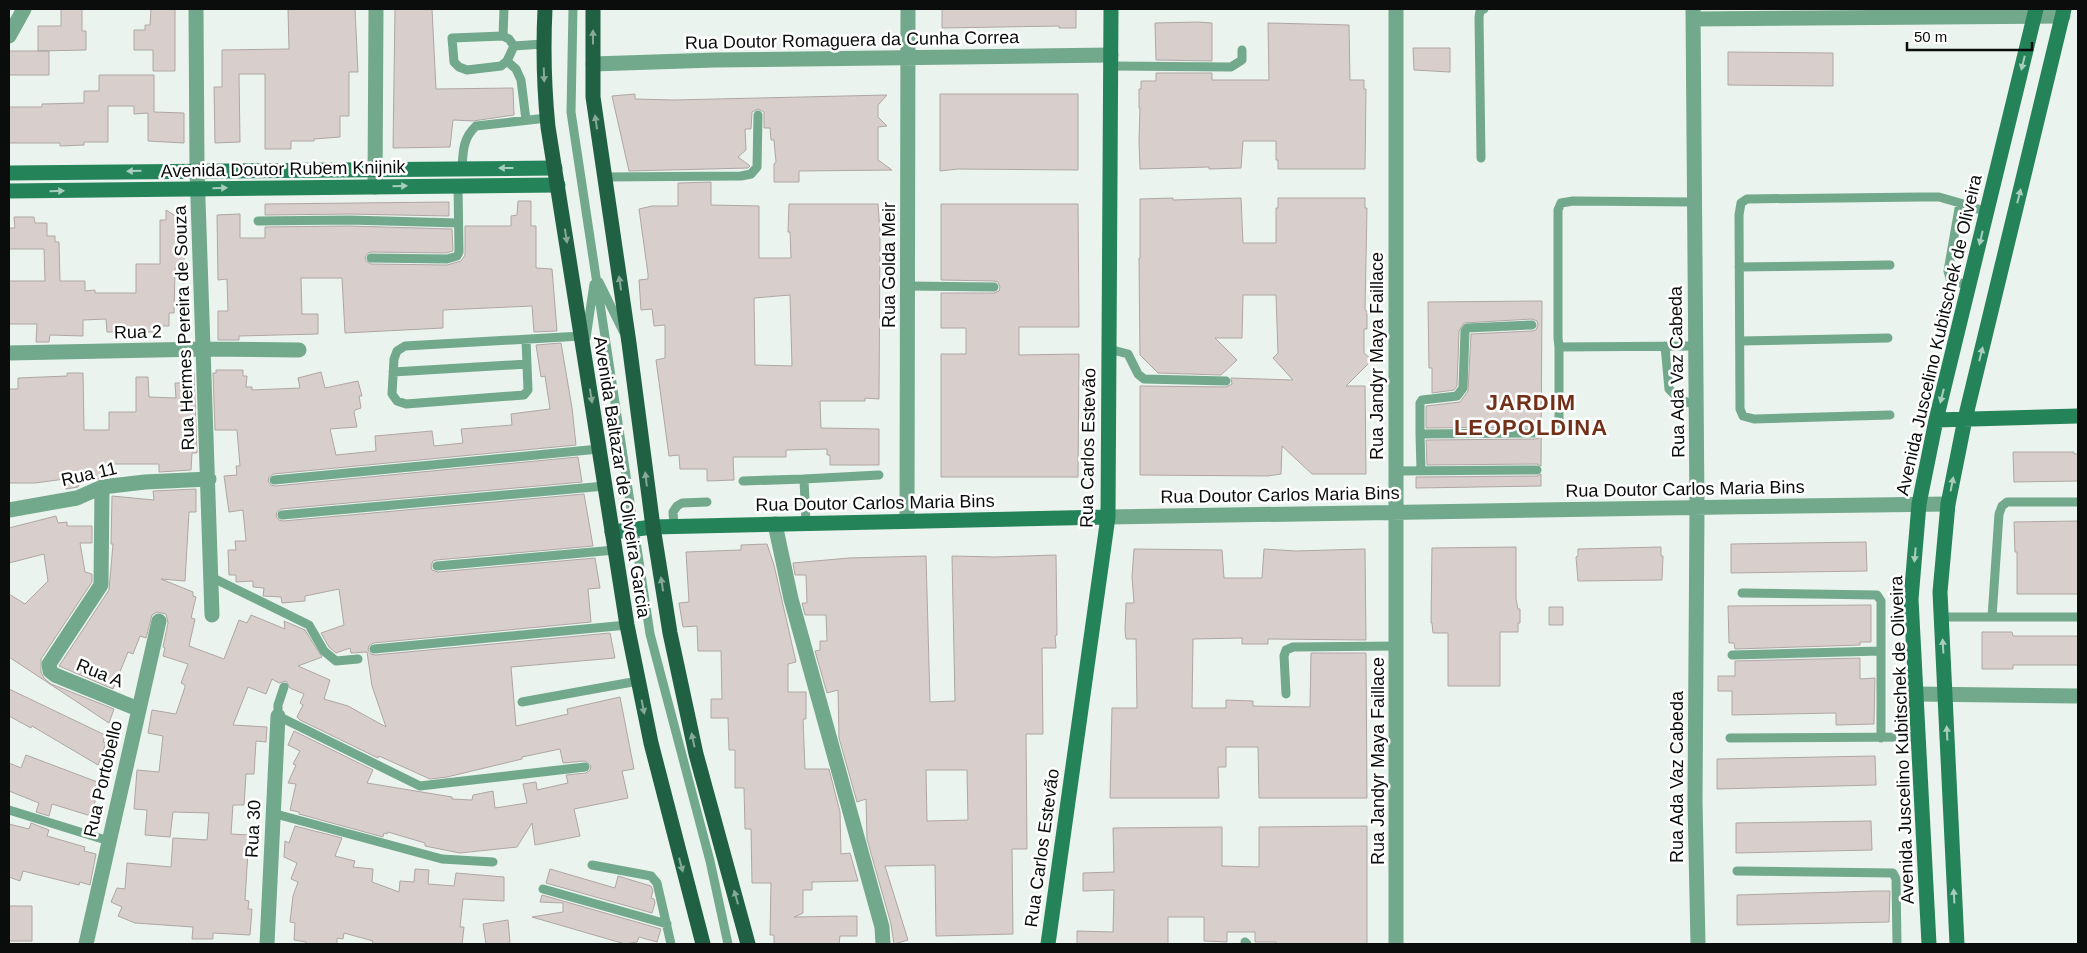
<svg xmlns="http://www.w3.org/2000/svg" width="2087" height="953" font-family="Arial,sans-serif">
  <rect width="100%" height="100%" fill="#ebf3ee"/>
  <!-- building -->
  <path fill="#d8cfcc" stroke="#afa6a4" fill-rule="evenodd" d="M 61,9 L 82,9 L 82,31 L 86,31 L 86,50 L 38,51 L 38,26 L 61,26 Z
    M 151,9 L 175,9 L 175,71 L 153,71 L 153,50 L 134,50 L 134,30 L 145,30 L 145,25 L 150,25 Z
    M 288,9 L 355,9 L 358,72 L 349,72 L 349,116 L 340,116 L 340,137 L 314,139 L 314,141 L 291,141 L 291,149 L 265,149 L 265,74 L 239,74 L 240,142 L 215,143 L 214,87 L 222,87 L 222,50 L 289,49 Z
    M 395,9 L 432,9 L 436,89 L 513,88 L 514,115 L 473,121 L 453,120 L 450,147 L 393,148 Z
    M 942,9 L 1076,9 L 1076,28 L 1059,28 L 1059,26 L 942,28 Z
    M 1198,22 L 1212,23 L 1212,61 L 1156,60 L 1155,23 Z
    M 1268,23 L 1349,25 L 1350,80 L 1364,80 L 1364,89 L 1366,89 L 1365,169 L 1278,169 L 1278,160 L 1276,160 L 1276,141 L 1243,141 L 1241,168 L 1209,169 L 1209,167 L 1140,169 L 1139,141 L 1140,108 L 1139,108 L 1139,89 L 1141,89 L 1141,81 L 1156,81 L 1156,73 L 1212,73 L 1212,80 L 1269,80 Z
    M 1413,48 L 1450,48 L 1450,72 L 1414,70 Z
    M 9,51 L 49,51 L 49,75 L 9,75 Z
    M 1728,52 L 1833,53 L 1833,86 L 1728,85 Z
    M 99,75 L 154,75 L 154,112 L 184,113 L 184,143 L 148,141 L 148,113 L 134,114 L 134,106 L 108,106 L 108,142 L 84,142 L 84,145 L 60,146 L 60,143 L 9,143 L 9,107 L 42,107 L 42,104 L 84,103 L 84,91 L 99,91 Z
    M 635,94 L 635,99 L 674,100 L 887,95 L 878,105 L 878,117 L 887,126 L 878,127 L 878,160 L 892,170 L 799,171 L 799,182 L 774,182 L 774,164 L 776,162 L 774,140 L 771,140 L 770,128 L 764,128 L 764,112 L 758,109 L 752,112 L 751,129 L 745,129 L 746,150 L 738,157 L 750,166 L 748,168 L 629,171 L 612,96 Z
    M 940,94 L 1078,94 L 1078,170 L 958,169 L 940,171 Z
    M 711,182 L 711,205 L 759,206 L 759,258 L 791,258 L 790,232 L 788,232 L 789,204 L 878,204 L 880,232 L 879,399 L 865,398 L 865,401 L 820,401 L 821,428 L 879,429 L 879,465 L 830,465 L 830,455 L 827,455 L 827,449 L 786,450 L 786,457 L 733,457 L 734,480 L 707,481 L 707,469 L 680,469 L 679,455 L 669,456 L 656,360 L 665,358 L 665,325 L 654,326 L 652,309 L 641,310 L 639,280 L 648,279 L 648,274 L 639,209 L 652,206 L 678,206 L 678,183 ZM 790,295 L 792,366 L 755,365 L 754,298 Z
    M 1173,198 L 1173,200 L 1241,198 L 1243,243 L 1276,243 L 1276,208 L 1278,208 L 1278,198 L 1365,198 L 1365,208 L 1367,208 L 1365,310 L 1367,311 L 1367,329 L 1364,329 L 1364,353 L 1372,360 L 1346,386 L 1365,386 L 1366,474 L 1312,474 L 1282,446 L 1281,474 L 1268,476 L 1140,475 L 1140,386 L 1226,387 L 1232,384 L 1231,378 L 1293,380 L 1273,358 L 1278,353 L 1276,295 L 1243,295 L 1242,338 L 1215,338 L 1237,360 L 1221,375 L 1158,373 L 1140,355 L 1139,258 L 1140,258 L 1140,199 Z
    M 518,201 L 531,201 L 531,226 L 536,226 L 536,268 L 552,269 L 557,331 L 534,332 L 532,306 L 443,310 L 443,328 L 345,333 L 342,278 L 301,278 L 302,314 L 318,314 L 318,334 L 239,336 L 239,340 L 218,340 L 218,311 L 228,311 L 227,279 L 218,280 L 217,215 L 240,214 L 240,238 L 265,238 L 265,227 L 349,226 L 452,229 L 453,251 L 446,253 L 371,252 L 368,253 L 365,257 L 366,261 L 371,264 L 447,265 L 461,261 L 465,255 L 465,226 L 511,226 L 511,216 L 517,215 Z
    M 449,202 L 449,216 L 349,214 L 265,215 L 265,204 Z
    M 941,204 L 1078,204 L 1079,327 L 1019,327 L 1019,355 L 1079,354 L 1078,477 L 941,477 L 941,354 L 966,354 L 966,328 L 941,328 L 941,293 L 994,293 L 999,291 L 1000,287 L 998,282 L 994,281 L 941,280 Z
    M 166,210 L 177,217 L 184,217 L 184,269 L 175,268 L 174,313 L 169,313 L 169,326 L 160,326 L 160,332 L 107,332 L 106,319 L 83,320 L 83,336 L 50,335 L 49,342 L 36,342 L 37,324 L 9,324 L 9,281 L 45,281 L 44,249 L 9,249 L 9,228 L 15,228 L 14,217 L 34,217 L 35,223 L 47,223 L 47,236 L 55,236 L 55,242 L 59,242 L 60,281 L 85,281 L 85,291 L 95,290 L 95,293 L 136,293 L 136,264 L 160,264 L 160,220 L 166,220 Z
    M 1542,301 L 1541,466 L 1537,464 L 1427,465 L 1426,440 L 1535,439 L 1539,438 L 1541,433 L 1540,429 L 1535,427 L 1426,428 L 1426,406 L 1460,402 L 1468,391 L 1471,334 L 1532,331 L 1536,330 L 1538,325 L 1537,321 L 1532,319 L 1464,323 L 1459,331 L 1457,386 L 1454,390 L 1432,393 L 1432,368 L 1429,368 L 1428,302 Z
    M 561,343 L 572,408 L 576,445 L 273,474 L 269,477 L 268,481 L 271,485 L 275,486 L 578,457 L 582,482 L 281,509 L 277,512 L 276,516 L 279,520 L 283,521 L 584,494 L 593,546 L 436,560 L 433,561 L 431,566 L 432,570 L 438,572 L 595,558 L 600,588 L 588,589 L 591,622 L 373,643 L 369,646 L 368,650 L 371,654 L 375,655 L 610,633 L 615,658 L 511,667 L 516,726 L 568,714 L 567,709 L 620,697 L 634,769 L 622,771 L 628,798 L 574,809 L 580,836 L 535,845 L 532,823 L 517,847 L 460,853 L 425,846 L 425,843 L 388,832 L 387,834 L 384,833 L 383,837 L 299,814 L 299,812 L 290,810 L 296,784 L 288,783 L 296,765 L 293,764 L 300,751 L 288,745 L 294,731 L 373,770 L 367,783 L 452,797 L 452,799 L 472,800 L 473,795 L 493,791 L 495,808 L 527,803 L 523,784 L 536,782 L 537,790 L 568,783 L 566,775 L 586,773 L 590,770 L 591,766 L 585,761 L 563,763 L 560,749 L 522,757 L 522,759 L 447,777 L 430,779 L 379,756 L 378,758 L 300,720 L 297,717 L 303,705 L 300,703 L 304,694 L 290,688 L 286,681 L 279,683 L 272,679 L 266,694 L 248,687 L 233,725 L 267,727 L 266,742 L 256,741 L 254,774 L 246,774 L 244,805 L 233,805 L 231,834 L 249,835 L 245,900 L 249,901 L 248,909 L 252,909 L 250,935 L 213,933 L 213,939 L 192,939 L 193,927 L 135,923 L 118,916 L 122,907 L 111,902 L 117,888 L 125,889 L 127,863 L 171,867 L 173,838 L 207,840 L 209,813 L 173,812 L 170,837 L 145,835 L 147,810 L 134,809 L 137,770 L 159,772 L 163,736 L 148,733 L 152,710 L 176,714 L 185,687 L 185,685 L 181,683 L 188,664 L 163,656 L 165,648 L 163,647 L 168,623 L 166,614 L 157,612 L 152,615 L 146,638 L 140,636 L 133,654 L 128,652 L 113,689 L 59,666 L 109,590 L 113,544 L 111,544 L 112,496 L 154,500 L 153,491 L 196,489 L 196,512 L 189,512 L 185,581 L 161,579 L 193,592 L 193,596 L 196,597 L 191,618 L 195,619 L 189,646 L 224,659 L 239,620 L 247,623 L 251,615 L 285,629 L 284,621 L 305,630 L 322,657 L 298,666 L 330,680 L 324,699 L 348,706 L 386,727 L 372,686 L 367,652 L 351,653 L 350,648 L 336,653 L 329,647 L 321,633 L 344,625 L 339,589 L 305,596 L 305,601 L 282,603 L 281,597 L 263,596 L 264,588 L 253,587 L 253,581 L 236,582 L 236,575 L 229,575 L 228,550 L 236,550 L 235,541 L 246,541 L 243,510 L 229,512 L 224,476 L 237,475 L 236,466 L 240,466 L 237,430 L 215,430 L 213,373 L 216,373 L 216,370 L 243,370 L 243,376 L 247,376 L 246,387 L 252,387 L 252,390 L 300,388 L 298,378 L 321,372 L 325,388 L 358,381 L 362,396 L 359,396 L 361,408 L 355,410 L 354,412 L 357,427 L 330,429 L 336,455 L 376,451 L 375,436 L 432,431 L 434,446 L 463,443 L 461,429 L 512,425 L 511,414 L 550,409 L 545,376 L 541,377 L 536,345 Z
    M 67,373 L 83,373 L 84,430 L 109,430 L 109,412 L 136,412 L 136,377 L 148,377 L 149,397 L 176,398 L 175,383 L 186,383 L 186,373 L 194,373 L 197,453 L 192,453 L 191,470 L 159,472 L 159,464 L 101,464 L 102,478 L 80,483 L 78,487 L 66,489 L 65,479 L 35,483 L 9,483 L 9,389 L 18,389 L 18,378 L 67,376 Z
    M 2013,452 L 2074,452 L 2074,454 L 2078,454 L 2078,481 L 2014,482 Z
    M 1541,474 L 1541,486 L 1416,488 L 1416,477 L 1537,476 Z
    M 56,516 L 58,523 L 67,522 L 67,526 L 92,526 L 92,543 L 80,543 L 85,572 L 92,574 L 92,582 L 41,659 L 41,672 L 44,678 L 51,684 L 114,709 L 109,723 L 9,657 L 9,594 L 25,604 L 48,581 L 44,554 L 9,563 L 9,528 Z
    M 2078,521 L 2078,594 L 2017,594 L 2017,552 L 2015,552 L 2014,522 Z
    M 1866,542 L 1867,571 L 1731,573 L 1731,544 Z
    M 767,544 L 774,565 L 796,662 L 788,664 L 788,692 L 806,692 L 806,719 L 803,719 L 805,769 L 829,769 L 840,812 L 841,854 L 850,853 L 858,881 L 812,882 L 812,890 L 803,890 L 803,913 L 794,917 L 857,916 L 857,936 L 840,936 L 839,944 L 774,944 L 774,935 L 770,935 L 771,883 L 752,883 L 751,829 L 745,829 L 744,788 L 735,788 L 735,750 L 729,750 L 728,718 L 711,718 L 711,699 L 722,699 L 721,651 L 698,651 L 697,626 L 683,627 L 679,603 L 689,602 L 686,552 L 741,550 L 741,545 Z
    M 1516,547 L 1516,599 L 1518,609 L 1520,609 L 1520,623 L 1518,623 L 1518,632 L 1500,632 L 1500,686 L 1448,686 L 1448,633 L 1433,633 L 1432,623 L 1431,623 L 1432,548 Z
    M 1661,547 L 1661,556 L 1663,556 L 1662,580 L 1578,581 L 1576,557 L 1578,556 L 1578,549 Z
    M 1134,549 L 1222,550 L 1224,578 L 1262,578 L 1264,549 L 1296,551 L 1365,549 L 1366,640 L 1268,639 L 1268,644 L 1242,644 L 1242,638 L 1193,639 L 1192,708 L 1226,708 L 1226,700 L 1253,701 L 1253,706 L 1310,707 L 1311,653 L 1366,653 L 1367,798 L 1259,798 L 1258,747 L 1226,747 L 1226,767 L 1218,767 L 1219,798 L 1110,798 L 1112,708 L 1137,708 L 1136,639 L 1126,639 L 1125,630 L 1126,603 L 1134,603 L 1132,577 Z
    M 1056,555 L 1057,635 L 1055,636 L 1056,648 L 1042,648 L 1043,734 L 1026,734 L 1027,849 L 1012,849 L 1013,934 L 936,936 L 935,865 L 885,866 L 908,940 L 894,944 L 891,924 L 867,839 L 866,799 L 857,802 L 839,738 L 838,690 L 827,693 L 815,651 L 820,650 L 820,641 L 827,641 L 826,615 L 805,615 L 802,603 L 807,603 L 806,575 L 795,575 L 793,563 L 849,558 L 926,556 L 930,702 L 955,701 L 952,556 L 995,557 ZM 926,770 L 967,770 L 968,820 L 927,821 Z
    M 1871,605 L 1871,642 L 1860,642 L 1860,645 L 1735,649 L 1734,643 L 1729,643 L 1728,606 Z
    M 1549,607 L 1563,607 L 1563,625 L 1549,625 Z
    M 1982,632 L 2012,632 L 2013,636 L 2078,636 L 2078,665 L 2013,665 L 2013,669 L 1982,669 Z
    M 1860,658 L 1860,679 L 1875,678 L 1874,724 L 1836,725 L 1836,713 L 1732,715 L 1732,691 L 1718,691 L 1718,676 L 1735,676 L 1735,661 Z
    M 9,689 L 105,735 L 103,742 L 106,743 L 98,765 L 32,726 L 31,728 L 9,716 Z
    M 26,755 L 100,783 L 91,816 L 52,804 L 49,816 L 36,812 L 39,803 L 9,791 L 9,763 L 21,768 Z
    M 1875,756 L 1876,785 L 1717,789 L 1717,759 Z
    M 1871,821 L 1872,850 L 1736,853 L 1736,823 Z
    M 31,823 L 49,830 L 47,836 L 85,847 L 84,851 L 96,854 L 90,885 L 80,882 L 79,885 L 23,871 L 20,881 L 9,877 L 9,824 L 29,829 Z
    M 295,826 L 342,838 L 335,856 L 355,861 L 353,867 L 373,869 L 372,882 L 399,892 L 400,881 L 414,882 L 415,869 L 429,870 L 428,884 L 454,886 L 456,873 L 504,877 L 504,901 L 463,899 L 460,927 L 464,927 L 462,944 L 372,944 L 373,941 L 344,933 L 343,939 L 337,938 L 337,944 L 306,944 L 306,942 L 294,940 L 295,923 L 290,922 L 293,896 L 298,882 L 291,879 L 297,863 L 284,857 L 285,841 L 289,843 Z
    M 1367,826 L 1367,944 L 1276,944 L 1276,942 L 1255,942 L 1255,932 L 1227,932 L 1227,942 L 1204,941 L 1204,917 L 1168,917 L 1168,944 L 1077,944 L 1077,931 L 1113,932 L 1114,890 L 1083,891 L 1083,873 L 1114,872 L 1113,828 L 1222,827 L 1222,866 L 1259,867 L 1259,827 Z
    M 550,869 L 615,888 L 618,876 L 651,886 L 653,891 L 651,898 L 654,899 L 655,903 L 652,913 L 546,883 Z
    M 1876,891 L 1890,891 L 1889,922 L 1737,925 L 1737,895 Z
    M 542,895 L 661,929 L 657,942 L 639,937 L 637,942 L 625,944 L 532,917 L 563,912 L 563,903 L 540,902 Z
    M 9,906 L 32,906 L 32,941 L 9,941 Z
    M 508,920 L 510,942 L 508,944 L 486,944 L 483,924 Z"/>
  <g fill="none" stroke-linecap="round" stroke-linejoin="round">
    <!-- lane -->
    <path stroke="#72a88b" stroke-width="9" d="M 573,9 L 571,112 L 650,634 L 710,861 L 728,944
      M 503,36 L 509,39 L 514,46 L 507,61 L 501,66 L 467,70 L 459,67 L 454,62 L 452,38 Z
      M 503,36 L 504,9
      M 514,46 L 543,44
      M 507,61 L 516,69 L 521,80 L 526,120
      M 1111,66 L 1231,67 L 1242,60 L 1242,50
      M 1481,158 L 1479,17 L 1480,11 L 1484,9
      M 462,168 C 463,151 463,138 476,126 L 547,118
      M 604,177 L 741,176 L 751,174 L 757,167 L 758,115
      M 1693,202 L 1573,201 L 1561,203 L 1558,210 L 1558,338 L 1559,347 L 1695,346
      M 258,221 L 349,220 L 458,223
      M 371,258 L 447,259 L 457,256 L 459,252 L 458,186
      M 1739,267 L 1890,265
      M 599,282 L 623,331
      M 908,286 L 994,287
      M 1969,287 L 1950,278 L 1948,271 L 1960,203 L 1987,212
      M 586,338 L 594,284
      M 526,340 L 528,390 L 524,395 L 406,404 L 397,401 L 392,394 L 394,359 L 397,351 L 405,346 L 581,336
      M 1740,341 L 1888,338
      M 1665,346 L 1669,389 L 1678,398 L 1696,406
      M 1559,347 L 1559,424
      M 1109,349 L 1128,354 L 1138,374 L 1144,379 L 1226,381
      M 393,372 L 527,364
      M 1890,415 L 1754,419 L 1743,416 L 1740,409 L 1739,215 L 1741,203 L 1747,199 L 1921,197 L 1939,197 L 1960,203
      M 1420,434 L 1420,403 L 1422,400 L 1457,396 L 1463,388 L 1465,331 L 1467,328 L 1532,325
      M 1421,470 L 1420,434 L 1535,433
      M 1395,471 L 1537,470
      M 274,480 L 599,449
      M 743,481 L 804,479
      M 282,515 L 605,486
      M 806,524 L 804,479 L 879,475
      M 674,527 L 673,512 L 677,506 L 682,503 L 707,502
      M 437,566 L 615,550
      M 211,577 L 309,625 L 324,651 L 336,661 L 358,659
      M 1742,593 L 1877,595 L 1881,601 L 1881,738
      M 1941,617 L 2078,617
      M 1992,617 L 1999,514 L 2002,506 L 2007,502 L 2078,502
      M 374,649 L 627,625
      M 1732,655 L 1881,651
      M 284,687 L 278,705 L 278,716 L 420,786 L 585,767
      M 1286,694 L 1284,656 L 1286,650 L 1293,647 L 1397,646
      M 522,702 L 638,681
      M 1730,738 L 1918,737
      M 9,810 L 109,841
      M 272,813 L 442,859 L 493,862
      M 592,865 L 651,876 L 657,883 L 671,944
      M 1737,871 L 1893,873 L 1896,879 L 1897,944
      M 543,889 L 667,924
      M 1245,942 L 1247,944"/>
    <!-- street -->
    <path stroke="#72a88b" stroke-width="15" d="M 196,9 L 197,170 L 212,615
      M 1693,9 L 1697,508 L 1695,802 L 1698,944
      M 1693,19 L 2063,16
      M 9,36 L 24,9
      M 593,64 L 715,60 L 1111,55
      M 375,187 L 376,9
      M 9,353 L 204,349 L 299,350
      M 102,487 L 101,585 L 49,664 L 50,671 L 55,675 L 138,709
      M 9,510 L 77,498 L 102,487 L 145,482 L 209,479
      M 1108,517 C 1388,511 1668,508 1948,504
      M 907,521 L 908,9
      M 775,524 L 791,599 L 882,927 L 883,944
      M 1916,694 L 2078,696
      M 86,944 L 159,621
      M 267,944 L 278,716
      M 1396,944 L 1396,9"/>
    <!-- secondary -->
    <path stroke="#25835a" stroke-width="15" d="M 9,173 L 555,168
      M 9,191 L 558,185
      M 1936,420 L 2078,416
      M 612,532 L 653,527 L 1108,517
      M 1048,944 L 1108,517 L 1111,9
      M 1929,944 L 1911,599 L 1919,504 L 1936,420 L 2036,9
      M 1957,944 L 1940,592 L 1948,504 L 1965,419 L 2064,9"/>
    <!-- primary -->
    <path stroke="#216143" stroke-width="15" d="M 545,9 C 543,49 544,87 548,127 L 627,625 L 651,743 L 703,944
      M 593,9 L 593,97 L 629,343 L 653,527 L 670,633 L 696,754 L 748,944"/>
  </g>
  <!-- one-way arrows -->
  <defs><path id="oneway-solid" d="M-6-.8H1V-3.2L6.5 0L1 3.2V.8H-6Z" transform="scale(1.25)"/></defs>
  <g fill="#85a898">
    <use href="#oneway-solid" transform="translate(593 37) rotate(-90)"/>
    <use href="#oneway-solid" transform="translate(544 75) rotate(88)"/>
    <use href="#oneway-solid" transform="translate(596 122) rotate(-98)"/>
    <use href="#oneway-solid" transform="translate(566 236) rotate(81)"/>
    <use href="#oneway-solid" transform="translate(620 283) rotate(-98)"/>
    <use href="#oneway-solid" transform="translate(591 396) rotate(81)"/>
    <use href="#oneway-solid" transform="translate(646 479) rotate(-97)"/>
    <use href="#oneway-solid" transform="translate(662 584) rotate(-99)"/>
    <use href="#oneway-solid" transform="translate(643 707) rotate(79)"/>
    <use href="#oneway-solid" transform="translate(693 740) rotate(-102)"/>
    <use href="#oneway-solid" transform="translate(681 865) rotate(75)"/>
    <use href="#oneway-solid" transform="translate(736 897) rotate(-106)"/>
  </g>
  <g fill="#a8cdbd">
    <use href="#oneway-solid" transform="translate(2023 63) rotate(104)"/>
    <use href="#oneway-solid" transform="translate(506 168) rotate(180)"/>
    <use href="#oneway-solid" transform="translate(134 171) rotate(179)"/>
    <use href="#oneway-solid" transform="translate(400 186) rotate(-1)"/>
    <use href="#oneway-solid" transform="translate(220 188) rotate(-1)"/>
    <use href="#oneway-solid" transform="translate(57 191) rotate(-1)"/>
    <use href="#oneway-solid" transform="translate(2019 196) rotate(-76)"/>
    <use href="#oneway-solid" transform="translate(1981 238) rotate(103)"/>
    <use href="#oneway-solid" transform="translate(1981 354) rotate(-76)"/>
    <use href="#oneway-solid" transform="translate(1942 396) rotate(104)"/>
    <use href="#oneway-solid" transform="translate(1952 484) rotate(-79)"/>
    <use href="#oneway-solid" transform="translate(1915 555) rotate(95)"/>
    <use href="#oneway-solid" transform="translate(1943 646) rotate(-93)"/>
    <use href="#oneway-solid" transform="translate(1947 733) rotate(-93)"/>
    <use href="#oneway-solid" transform="translate(1954 896) rotate(-93)"/>
  </g>
  <g text-anchor="middle" dominant-baseline="central" stroke-width="5" stroke-linejoin="round" paint-order="stroke">
    <!-- street labels -->
    <g font-size="18" fill="#0a0d0b" stroke="#fff">
      <text transform="translate(852 40) rotate(-1)">Rua Doutor Romaguera da Cunha Correa</text>
      <text transform="translate(283 169) rotate(-1)">Avenida Doutor Rubem Knijnik</text>
      <text transform="translate(889 265) rotate(-90)">Rua Golda Meir</text>
      <text transform="translate(184 328) rotate(-92)">Rua Hermes Pereira de Souza</text>
      <text transform="translate(138 332) rotate(-1)">Rua 2</text>
      <text transform="translate(1939 335) rotate(-77)">Avenida Juscelino Kubitschek de Oliveira</text>
      <text transform="translate(1377 356) rotate(-90)">Rua Jandyr Maya Faillace</text>
      <text transform="translate(1677 372) rotate(-91)">Rua Ada Vaz Cabeda</text>
      <text transform="translate(1088 448) rotate(-89)">Rua Carlos Estevão</text>
      <text transform="translate(89 474) rotate(-13)">Rua 11</text>
      <text transform="translate(622 477) rotate(81)">Avenida Baltazar de Oliveira Garcia</text>
      <text transform="translate(1685 489) rotate(-1)">Rua Doutor Carlos Maria Bins</text>
      <text transform="translate(1280 495) rotate(-1)">Rua Doutor Carlos Maria Bins</text>
      <text transform="translate(875 503) rotate(-1)">Rua Doutor Carlos Maria Bins</text>
      <text transform="translate(100 673) rotate(22)">Rua A</text>
      <text transform="translate(1902 740) rotate(-92)">Avenida Juscelino Kubitschek de Oliveira</text>
      <text transform="translate(1378 761) rotate(-90)">Rua Jandyr Maya Faillace</text>
      <text transform="translate(1677 777) rotate(-90)">Rua Ada Vaz Cabeda</text>
      <text transform="translate(103 779) rotate(-77)">Rua Portobello</text>
      <text transform="translate(253 829) rotate(-87)">Rua 30</text>
      <text transform="translate(1042 848) rotate(-82)">Rua Carlos Estevão</text>
    </g>
    <!-- district labels -->
    <g font-size="22" font-weight="bold" letter-spacing="1" fill="#723018" stroke="#fff">
      <text x="1531" y="402">JARDIM<tspan x="1531" dy="25">LEOPOLDINA</tspan></text>
    </g>
  </g>
  <!-- border -->
  <rect width="2087" height="953" fill="none" stroke="#0a0d0b" stroke-width="20"/>
  <!-- scale -->
  <path d="M1907 42v8h125v-8" fill="none" stroke="#0a0d0b" stroke-width="2.5"/>
  <text x="1914" y="42" font-size="15" fill="#0a0d0b" stroke="#ffffff" stroke-width="4" paint-order="stroke">50 m</text>
</svg>
